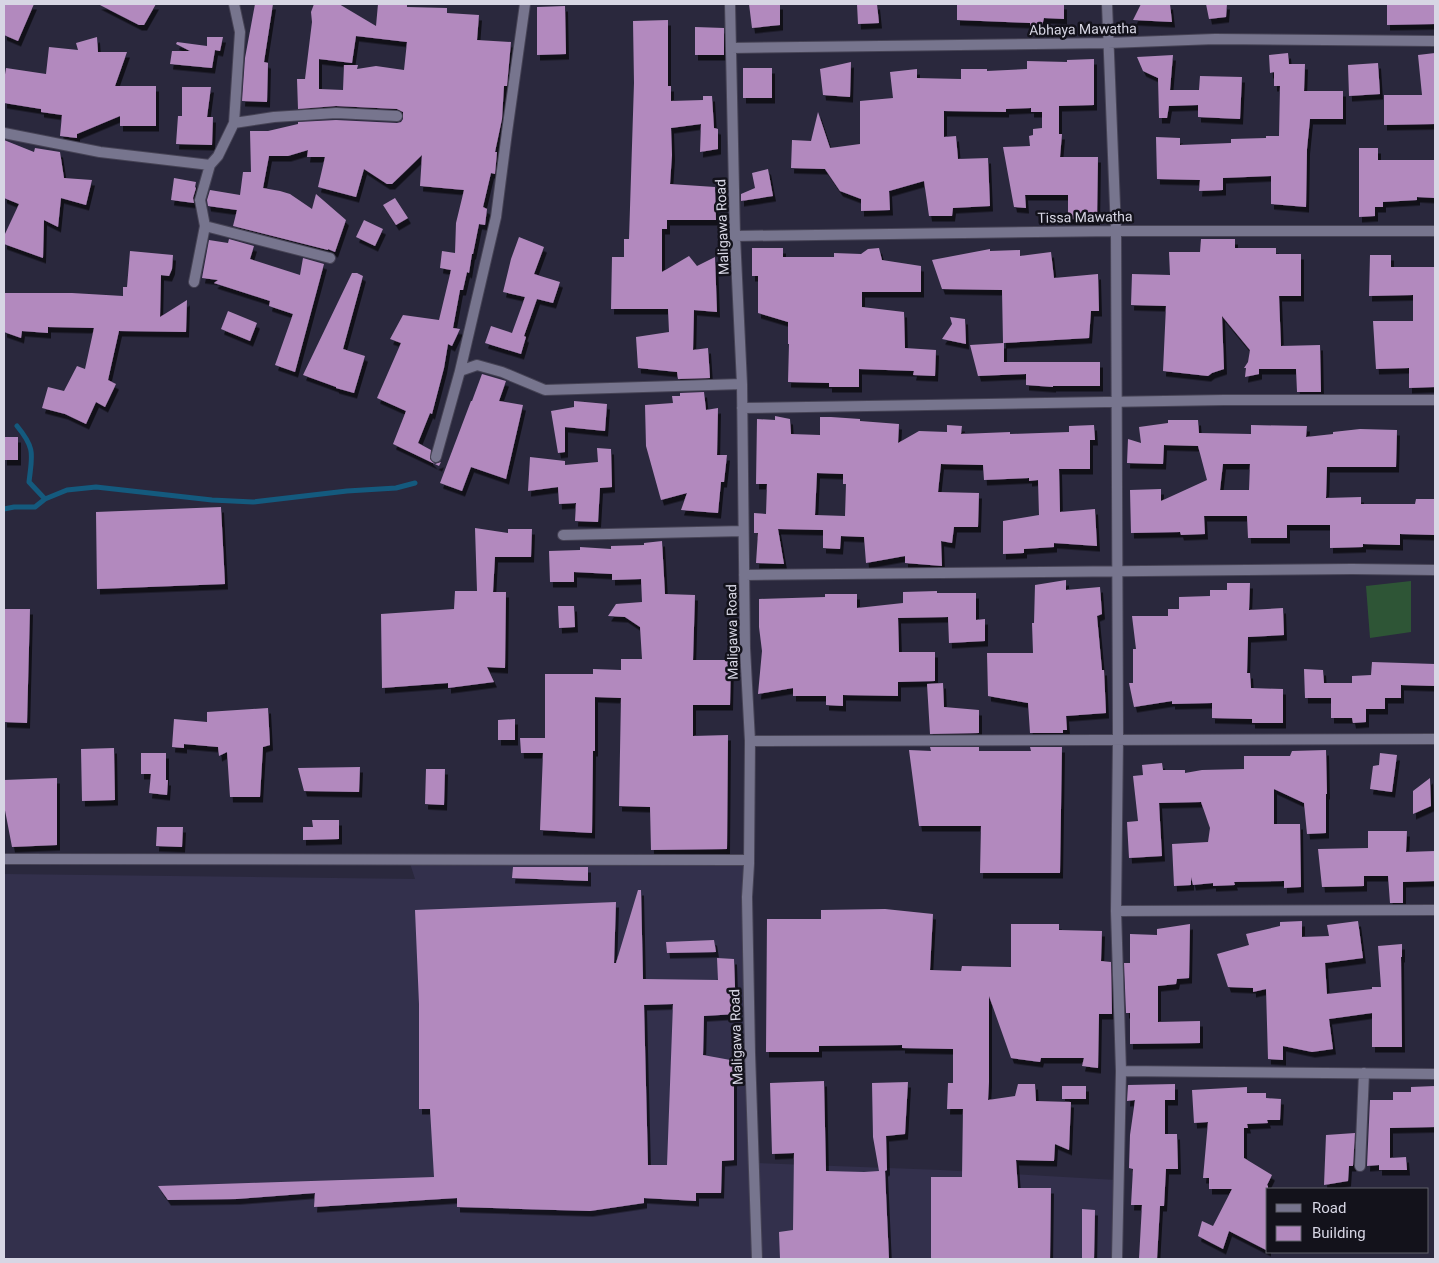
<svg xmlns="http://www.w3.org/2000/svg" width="1439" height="1263" font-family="Roboto,sans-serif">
  <defs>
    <filter id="shadow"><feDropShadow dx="3" dy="5.5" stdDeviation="0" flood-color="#0009"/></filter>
  </defs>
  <rect width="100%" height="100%" fill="#2a283d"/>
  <!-- built -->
  <path fill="#33304c" d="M 408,857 L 749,864 L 754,1163 L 941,1170 L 1116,1180 L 1115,1259 L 4,1259 L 4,874 L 415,879 Z"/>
  <!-- green -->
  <path fill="#2e5536" d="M 1411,581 L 1411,632 L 1370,638 L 1366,586 Z"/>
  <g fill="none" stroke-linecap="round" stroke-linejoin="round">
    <!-- stream -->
    <path stroke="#145a7e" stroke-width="5" d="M 45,499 L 67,490 L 96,487 L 212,500 L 253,502 L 347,491 L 396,488 L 415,483
      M 4,509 L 14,507 L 35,507 L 45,499 L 29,482 C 32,455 36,449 17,426"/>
  </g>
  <!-- building -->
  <path fill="#b289be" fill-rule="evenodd" filter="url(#shadow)" d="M 4,4 L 34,4 L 18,41 L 4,35 Z
    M 98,4 L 156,4 L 144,25 L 139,25 Z
    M 255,4 L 273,4 L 264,62 L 268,63 L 267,102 L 242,101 L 245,58 Z
    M 314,4 L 339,4 L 376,26 L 378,4 L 407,4 L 407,7 L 447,8 L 447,13 L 479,15 L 477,40 L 511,42 L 507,86 L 504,86 L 502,119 L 495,152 L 497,152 L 495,174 L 491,173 L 483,207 L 487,209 L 485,225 L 479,224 L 473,254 L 472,254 L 469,273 L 467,272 L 463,290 L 460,290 L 453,328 L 460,329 L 452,346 L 448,344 L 444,368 L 432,414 L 430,413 L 418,443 L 431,450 L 430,459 L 435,464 L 441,462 L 439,466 L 393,444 L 406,411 L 377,398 L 401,343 L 390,339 L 403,315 L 439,320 L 451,270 L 440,268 L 442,251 L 455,253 L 456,223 L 464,190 L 420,186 L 422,155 L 392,184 L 387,184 L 364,169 L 356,197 L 318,187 L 325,157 L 307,157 L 308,150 L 288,156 L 269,156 L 263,188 L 280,191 L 290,194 L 312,209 L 316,194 L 346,220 L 335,252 L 328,249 L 328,250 L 233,226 L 237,210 L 208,206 L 207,200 L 210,190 L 240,195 L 243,172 L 251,172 L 250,131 L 268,131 L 298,124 L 298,122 L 336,120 L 397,123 L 401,122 L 403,119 L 403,112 L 397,109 L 336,106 L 298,109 L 297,79 L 305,79 L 312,22 L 311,12 ZM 356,36 L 407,42 L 404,70 L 376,66 L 357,69 L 358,65 L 344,65 L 343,90 L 319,89 L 319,59 L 352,63 Z
    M 749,4 L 780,4 L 780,25 L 752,28 Z
    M 857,4 L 877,4 L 879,23 L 858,24 Z
    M 957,4 L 1064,4 L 1064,19 L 1044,18 L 1042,26 L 1030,27 L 1030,23 L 957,20 Z
    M 1141,4 L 1170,4 L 1172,22 L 1133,20 Z
    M 1206,4 L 1227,4 L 1226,17 L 1209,19 Z
    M 1387,4 L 1435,4 L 1435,24 L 1387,25 Z
    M 565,6 L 566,54 L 537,55 L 537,7 Z
    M 668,20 L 668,86 L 671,86 L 671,101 L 703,100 L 703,96 L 712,96 L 714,128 L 718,129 L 718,149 L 700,152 L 701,124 L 671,128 L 672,155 L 670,184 L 715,187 L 716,220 L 667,220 L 667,229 L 662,229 L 662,272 L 689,256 L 697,266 L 715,257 L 717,312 L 694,310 L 693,350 L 708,348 L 710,378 L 678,379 L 677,372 L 638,368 L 636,337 L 669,332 L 668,309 L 611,309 L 612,257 L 624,257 L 624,239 L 629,239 L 634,83 L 633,21 Z
    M 695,27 L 724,28 L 724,55 L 695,55 Z
    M 97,37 L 98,52 L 127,52 L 115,86 L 156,86 L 156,126 L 120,126 L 120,116 L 77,134 L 77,138 L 60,136 L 62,115 L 41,112 L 41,109 L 4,103 L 4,81 L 6,68 L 46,74 L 49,47 L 78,50 L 76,43 Z
    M 207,37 L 223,37 L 220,51 L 215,50 L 212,68 L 170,64 L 172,51 L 190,51 L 176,44 L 177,42 L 207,46 Z
    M 1288,53 L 1289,64 L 1305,64 L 1304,91 L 1343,91 L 1343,119 L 1310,119 L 1307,149 L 1306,207 L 1271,204 L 1271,176 L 1223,178 L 1223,190 L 1199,191 L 1200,180 L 1157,179 L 1156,137 L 1180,138 L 1180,145 L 1231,143 L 1231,139 L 1266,138 L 1266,136 L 1279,136 L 1280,86 L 1274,86 L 1274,72 L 1270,73 L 1269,55 Z
    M 1435,53 L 1435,124 L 1384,125 L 1384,95 L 1422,95 L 1418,55 Z
    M 1173,55 L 1170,90 L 1199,90 L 1200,76 L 1242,77 L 1240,119 L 1198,117 L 1198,105 L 1169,106 L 1167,118 L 1159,118 L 1158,78 L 1143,71 L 1137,57 Z
    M 1094,59 L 1094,105 L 1059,106 L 1059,134 L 1062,134 L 1060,157 L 1098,157 L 1097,220 L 1068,219 L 1068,195 L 1025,195 L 1026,208 L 1014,207 L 1003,147 L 1030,146 L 1029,136 L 1033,135 L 1033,129 L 1042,128 L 1042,112 L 1031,112 L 1031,108 L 1006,109 L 1006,112 L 944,111 L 944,137 L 956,136 L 958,159 L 988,158 L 990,206 L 953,208 L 952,216 L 929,216 L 924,181 L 889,191 L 890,210 L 861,211 L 861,199 L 840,191 L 825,169 L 791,168 L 792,140 L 811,141 L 818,112 L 830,148 L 860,144 L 860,101 L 893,98 L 890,72 L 917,69 L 917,78 L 961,79 L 961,69 L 987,69 L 987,71 L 1027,69 L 1027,61 L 1067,62 L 1067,60 Z
    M 851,62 L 850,97 L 823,95 L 820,69 Z
    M 1378,63 L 1380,94 L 1349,96 L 1348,65 Z
    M 743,68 L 772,68 L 772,98 L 743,98 Z
    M 182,87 L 211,87 L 207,117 L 213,117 L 212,145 L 176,144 L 178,116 L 182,116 Z
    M 4,140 L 34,152 L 35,148 L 60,152 L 64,178 L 92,180 L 86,205 L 61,198 L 58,227 L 44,220 L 43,258 L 4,244 L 4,236 L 19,204 L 4,198 Z
    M 1359,148 L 1378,148 L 1378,160 L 1435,160 L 1435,198 L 1417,197 L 1417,200 L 1383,202 L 1383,207 L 1375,207 L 1375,216 L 1359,217 Z
    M 768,169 L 773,196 L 741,201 L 741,194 L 755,188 L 752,173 Z
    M 174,178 L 196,182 L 195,187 L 196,188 L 193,198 L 194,203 L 171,200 Z
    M 395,198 L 408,218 L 396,225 L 383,205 Z
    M 364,220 L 383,229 L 375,246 L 356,237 Z
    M 519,237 L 544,247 L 534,274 L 560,282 L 553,303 L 537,299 L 524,336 L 526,337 L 521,354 L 485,343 L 491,326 L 512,333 L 525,297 L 503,292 L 511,259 Z
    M 229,239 L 254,246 L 250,259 L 300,275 L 303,258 L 324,264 L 295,372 L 275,365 L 293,314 L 269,306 L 270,301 L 214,283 L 218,280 L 202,278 L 209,240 L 228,243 Z
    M 1201,239 L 1235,239 L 1235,248 L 1276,248 L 1276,254 L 1301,254 L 1301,296 L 1279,296 L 1281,346 L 1320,345 L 1321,392 L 1297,392 L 1296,369 L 1259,369 L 1259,374 L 1245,377 L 1246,368 L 1244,368 L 1248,362 L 1250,350 L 1222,316 L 1224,369 L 1212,373 L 1208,376 L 1163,371 L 1166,306 L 1131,305 L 1132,274 L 1170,275 L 1169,252 L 1200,252 Z
    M 752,248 L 783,248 L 783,257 L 834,257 L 834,253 L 861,254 L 868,249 L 879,248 L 882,260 L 921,266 L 921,292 L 862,292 L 862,307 L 904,312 L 905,348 L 936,350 L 935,376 L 913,375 L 914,371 L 859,369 L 859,387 L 829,387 L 829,383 L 788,382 L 789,344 L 788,344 L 788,322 L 758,313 L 758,276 L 752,276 Z
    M 990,249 L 990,251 L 1020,250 L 1020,256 L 1051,252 L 1054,278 L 1098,274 L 1099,311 L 1091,311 L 1089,338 L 1004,343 L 1004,362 L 1100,362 L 1100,386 L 1053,386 L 1053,387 L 1026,385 L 1026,374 L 978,376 L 970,345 L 1003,343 L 1002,290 L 942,289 L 932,260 Z
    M 130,251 L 173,255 L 172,269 L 169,276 L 161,275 L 160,317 L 187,300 L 186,332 L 119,331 L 108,380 L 116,384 L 105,407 L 96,402 L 86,424 L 65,414 L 42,408 L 48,387 L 64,391 L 77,366 L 85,369 L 94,328 L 48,327 L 48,333 L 22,331 L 21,338 L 4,332 L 4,293 L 72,293 L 123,296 L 123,287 L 127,287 Z
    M 1370,255 L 1391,255 L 1391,267 L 1435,267 L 1435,387 L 1409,388 L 1409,368 L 1376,369 L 1373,321 L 1413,321 L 1413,295 L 1369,296 Z
    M 352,273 L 357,273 L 363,276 L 343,349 L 365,356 L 354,393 L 336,388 L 336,387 L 303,375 Z
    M 228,311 L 257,323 L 250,341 L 221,329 Z
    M 950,317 L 965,319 L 966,344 L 942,339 L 952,324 Z
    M 482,374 L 506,381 L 499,401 L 523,405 L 506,479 L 471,467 L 462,491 L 440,483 L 471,401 L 472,401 Z
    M 704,392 L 706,410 L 718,408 L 717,455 L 727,455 L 724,482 L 721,482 L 718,513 L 681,510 L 687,493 L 661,500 L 646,446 L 645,405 L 673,403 L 672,396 L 680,396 L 680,393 Z
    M 574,401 L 607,404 L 605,431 L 565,427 L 565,452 L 558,453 L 551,411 L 574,407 Z
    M 775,416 L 790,419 L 791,434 L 820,435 L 820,417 L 831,417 L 860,419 L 860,421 L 899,424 L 898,443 L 919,431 L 947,432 L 947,425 L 962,426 L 961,434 L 1010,432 L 1010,434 L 1069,432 L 1069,426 L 1094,425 L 1095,440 L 1090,440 L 1090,469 L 1059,469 L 1060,512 L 1095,509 L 1097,546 L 1054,543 L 1054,547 L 1024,549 L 1024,553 L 1003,554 L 1003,521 L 1039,515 L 1038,480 L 1029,481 L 1029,478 L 984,480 L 983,465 L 941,464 L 938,492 L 979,493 L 978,527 L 954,527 L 952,543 L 941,541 L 942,566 L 905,563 L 905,556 L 866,563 L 864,537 L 841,536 L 840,549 L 823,548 L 823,530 L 778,529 L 784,564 L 756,563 L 758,533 L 754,533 L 754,513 L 766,514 L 767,484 L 756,484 L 757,419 L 775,420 ZM 817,473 L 843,474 L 843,484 L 846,484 L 845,516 L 815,515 Z
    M 1168,420 L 1198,420 L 1199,433 L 1251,434 L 1251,425 L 1307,426 L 1306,437 L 1333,434 L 1333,432 L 1360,429 L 1397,430 L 1396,467 L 1327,467 L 1326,498 L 1361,497 L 1361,504 L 1415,504 L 1416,499 L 1435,499 L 1435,535 L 1400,534 L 1400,545 L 1363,544 L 1363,547 L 1330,548 L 1330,525 L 1287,525 L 1287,538 L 1248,538 L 1247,516 L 1204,516 L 1205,534 L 1181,535 L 1180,532 L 1131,533 L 1130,490 L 1161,489 L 1161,501 L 1207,480 L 1198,446 L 1164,445 L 1163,464 L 1127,463 L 1128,439 L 1141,443 L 1139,427 L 1168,423 ZM 1223,464 L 1250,464 L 1249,490 L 1220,490 Z
    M 4,437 L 18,437 L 18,460 L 4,460 Z
    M 597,448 L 611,449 L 612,487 L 600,488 L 598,522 L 575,521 L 576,503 L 559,504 L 558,487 L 528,491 L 530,457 L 565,461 L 565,465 L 598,462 Z
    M 221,507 L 225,584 L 97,589 L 96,512 Z
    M 475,528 L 508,533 L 508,529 L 532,529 L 531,557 L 495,557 L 493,592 L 506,592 L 505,668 L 487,667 L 494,682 L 448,688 L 448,683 L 382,688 L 381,614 L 454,609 L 455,591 L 477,591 Z
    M 662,541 L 665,594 L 695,595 L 693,660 L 731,660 L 730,705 L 693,705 L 693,736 L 728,735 L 727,849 L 651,850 L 650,807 L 619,806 L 621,698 L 595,697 L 595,751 L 593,751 L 592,833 L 540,830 L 543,753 L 521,753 L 520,738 L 545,738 L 545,674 L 593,674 L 593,669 L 621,670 L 621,659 L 642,659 L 640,627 L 625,617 L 608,616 L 616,604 L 642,602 L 641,579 L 612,580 L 612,574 L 574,572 L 574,582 L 550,582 L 549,551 L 580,550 L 580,547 L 611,549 L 611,546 L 644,545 L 644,543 Z
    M 1066,580 L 1066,590 L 1100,587 L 1102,614 L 1097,616 L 1102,670 L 1104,670 L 1106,713 L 1066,716 L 1067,730 L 1063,730 L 1063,733 L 1030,733 L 1028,703 L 988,696 L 987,653 L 1033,653 L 1032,623 L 1034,623 L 1035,585 Z
    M 1227,583 L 1250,583 L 1249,610 L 1283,608 L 1284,635 L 1248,637 L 1247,673 L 1250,673 L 1251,688 L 1283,689 L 1283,723 L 1252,723 L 1252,719 L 1212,718 L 1212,703 L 1172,704 L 1172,701 L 1134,707 L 1129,683 L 1133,683 L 1133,649 L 1136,649 L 1132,616 L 1168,616 L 1168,609 L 1179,609 L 1179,597 L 1210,596 L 1210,590 L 1227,590 Z
    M 937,591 L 937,593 L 976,593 L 976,620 L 985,619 L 985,641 L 949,643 L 948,617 L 898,618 L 899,652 L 935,652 L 935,681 L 898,682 L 898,696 L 843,695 L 843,706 L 826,705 L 826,696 L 793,696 L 793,688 L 758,694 L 762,651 L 759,627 L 759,599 L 825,597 L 825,594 L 857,594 L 857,608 L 903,603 L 903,592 Z
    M 558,606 L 574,606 L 575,627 L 559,628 Z
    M 4,609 L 30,609 L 27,723 L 4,722 Z
    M 1372,662 L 1435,664 L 1435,686 L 1401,685 L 1401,698 L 1385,698 L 1385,709 L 1366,709 L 1366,722 L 1353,723 L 1352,718 L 1331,718 L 1331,698 L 1305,698 L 1304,669 L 1323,670 L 1324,683 L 1352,683 L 1352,676 L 1371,675 Z
    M 943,683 L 944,707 L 979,710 L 979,733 L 930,734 L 927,684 Z
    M 268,708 L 270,745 L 263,747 L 260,797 L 230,797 L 227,752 L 219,756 L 218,747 L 184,744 L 184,748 L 172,747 L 174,719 L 207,722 L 207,712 Z
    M 515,719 L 515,740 L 498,740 L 498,720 Z
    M 930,747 L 979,747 L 979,751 L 1031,751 L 1030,747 L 1062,747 L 1060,873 L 980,873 L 981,826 L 919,826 L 909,750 L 931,751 Z
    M 114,748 L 115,800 L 82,801 L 81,749 Z
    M 1326,750 L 1327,794 L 1326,794 L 1326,833 L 1307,834 L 1304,803 L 1274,789 L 1274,824 L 1300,824 L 1301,887 L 1284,888 L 1284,881 L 1234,882 L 1235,885 L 1213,886 L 1213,883 L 1193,885 L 1191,877 L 1191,885 L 1174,886 L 1172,844 L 1208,842 L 1210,828 L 1201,802 L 1159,803 L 1162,856 L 1129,858 L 1127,822 L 1138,821 L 1133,776 L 1143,775 L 1142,765 L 1162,763 L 1163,770 L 1185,770 L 1185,773 L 1202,770 L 1244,769 L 1244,756 L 1290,756 L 1292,751 Z
    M 141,753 L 166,753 L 166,780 L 168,780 L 167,795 L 149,793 L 151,774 L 141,774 Z
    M 1380,753 L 1397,755 L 1392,792 L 1370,789 L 1373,766 L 1379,765 Z
    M 360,767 L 359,792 L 304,791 L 298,768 Z
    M 426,769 L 445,769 L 444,805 L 425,804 Z
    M 57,778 L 57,845 L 12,847 L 4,805 L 4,780 Z
    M 1430,778 L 1431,806 L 1413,814 L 1413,791 Z
    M 312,820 L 339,820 L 339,839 L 303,840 L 303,827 L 313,827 Z
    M 157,827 L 183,827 L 182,847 L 156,846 Z
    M 1368,831 L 1407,831 L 1406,852 L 1435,851 L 1435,881 L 1403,882 L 1403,903 L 1390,903 L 1388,876 L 1364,876 L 1364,886 L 1322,887 L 1318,849 L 1368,848 Z
    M 513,867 L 588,867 L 588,881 L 512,878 Z
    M 638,890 L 641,890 L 643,979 L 718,980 L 717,958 L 734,959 L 736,1014 L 704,1016 L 703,1055 L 736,1061 L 734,1082 L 734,1160 L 722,1161 L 721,1193 L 696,1193 L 696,1201 L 644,1198 L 644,1203 L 590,1211 L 457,1207 L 457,1198 L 314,1207 L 315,1193 L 237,1199 L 168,1200 L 158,1186 L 434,1177 L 430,1109 L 419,1109 L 419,1004 L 415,910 L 616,902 L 614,963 L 616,963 ZM 673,1004 L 667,1165 L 648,1165 L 644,1005 Z
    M 885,909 L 933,914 L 930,970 L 961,971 L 962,966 L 1011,967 L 1011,924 L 1059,924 L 1059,930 L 1102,931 L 1101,961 L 1111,962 L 1112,1014 L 1099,1014 L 1098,1068 L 1082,1066 L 1084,1058 L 1041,1058 L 1040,1062 L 1011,1058 L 989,996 L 989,1082 L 988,1100 L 1015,1096 L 1018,1084 L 1035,1084 L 1036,1101 L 1071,1102 L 1069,1150 L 1055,1144 L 1054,1161 L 1016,1160 L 1018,1188 L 1051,1188 L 1050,1259 L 931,1259 L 931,1177 L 962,1177 L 963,1109 L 947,1109 L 948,1083 L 953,1083 L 953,1049 L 902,1048 L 902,1045 L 819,1046 L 819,1052 L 766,1052 L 767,919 L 821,919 L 821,910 Z
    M 1302,921 L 1302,937 L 1329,936 L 1327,925 L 1358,921 L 1363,958 L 1325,963 L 1327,994 L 1372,989 L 1372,987 L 1381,987 L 1378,946 L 1402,944 L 1402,957 L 1401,957 L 1402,1047 L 1372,1047 L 1372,1013 L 1329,1019 L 1333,1049 L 1312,1052 L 1283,1046 L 1283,1060 L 1268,1059 L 1266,989 L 1253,992 L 1253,988 L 1228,987 L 1217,954 L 1249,945 L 1246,934 L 1280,926 L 1280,922 Z
    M 1190,924 L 1189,978 L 1177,979 L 1176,984 L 1158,986 L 1158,1022 L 1200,1021 L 1200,1043 L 1130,1044 L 1130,1013 L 1126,1013 L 1124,963 L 1130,963 L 1130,934 L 1157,935 L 1157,929 Z
    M 714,940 L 716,952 L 667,953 L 666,942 Z
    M 824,1081 L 826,1171 L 864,1172 L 879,1171 L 873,1137 L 872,1083 L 908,1082 L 905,1134 L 886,1136 L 887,1170 L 885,1171 L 889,1259 L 780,1259 L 779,1232 L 793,1230 L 794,1153 L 772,1154 L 770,1083 Z
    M 1175,1084 L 1175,1100 L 1165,1100 L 1165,1134 L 1177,1134 L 1178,1169 L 1166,1169 L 1164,1206 L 1160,1206 L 1157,1259 L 1139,1259 L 1142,1205 L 1131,1205 L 1133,1169 L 1129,1168 L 1130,1135 L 1135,1100 L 1127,1101 L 1128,1085 Z
    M 1062,1086 L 1086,1086 L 1086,1099 L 1062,1099 Z
    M 1435,1086 L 1435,1127 L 1390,1128 L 1390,1158 L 1406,1157 L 1407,1170 L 1379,1170 L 1379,1165 L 1367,1166 L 1370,1100 L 1393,1100 L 1393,1092 L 1411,1092 L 1411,1087 Z
    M 1247,1087 L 1247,1093 L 1266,1093 L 1266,1098 L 1281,1099 L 1280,1120 L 1267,1120 L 1268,1123 L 1247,1124 L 1248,1128 L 1244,1128 L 1244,1158 L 1272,1175 L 1267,1185 L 1268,1186 L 1268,1251 L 1229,1231 L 1223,1249 L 1198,1236 L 1202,1221 L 1213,1226 L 1232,1189 L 1209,1189 L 1209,1178 L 1203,1178 L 1208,1122 L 1194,1123 L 1192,1090 Z
    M 1355,1133 L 1353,1166 L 1349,1166 L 1348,1181 L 1324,1185 L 1326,1135 Z
    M 1082,1209 L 1095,1210 L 1094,1259 L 1082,1259 Z"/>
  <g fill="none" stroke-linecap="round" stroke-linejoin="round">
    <defs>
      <path id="minor" d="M 730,4 L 735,236 L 742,384 L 745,648 L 750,741 L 749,864 L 747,897 L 750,1053 L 757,1259
        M 1107,4 L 1116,231 L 1118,739 L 1116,911 L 1121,1071 L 1117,1259
        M 731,48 L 1108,43 L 1215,39 L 1435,41
        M 234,123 L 274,117 L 336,113 L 397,116
        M 4,133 L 100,152 L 210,165 L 218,156 L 234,123 L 240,32 L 234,4
        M 205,226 L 330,258
        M 735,236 L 1116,231 L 1435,231
        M 194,282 L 205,226 L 200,200 L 210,165
        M 460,371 L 477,365 L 502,372 L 545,390 L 742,384
        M 742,408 L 1224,400 L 1435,400
        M 436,457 L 460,371 L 496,217 L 507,132 L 525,4
        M 563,535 L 743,531
        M 744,575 L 1352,569 L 1435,570
        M 750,741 L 1435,739
        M 4,859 L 749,860
        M 1116,911 L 1435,910
        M 1121,1071 L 1435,1074
        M 1360,1166 L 1364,1073"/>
    </defs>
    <!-- minor casing -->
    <use href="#minor" stroke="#464355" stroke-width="12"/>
    <!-- minor -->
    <use href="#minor" stroke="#77758e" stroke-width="10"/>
  </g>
  <g text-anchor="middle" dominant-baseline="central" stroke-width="5" stroke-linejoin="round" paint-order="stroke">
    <!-- street labels -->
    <g font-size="14" fill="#d7d6e4" stroke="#13121b">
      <text transform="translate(1083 29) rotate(-1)">Abhaya Mawatha</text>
      <text transform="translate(1085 217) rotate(-1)">Tissa Mawatha</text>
      <text transform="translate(722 227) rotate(-92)">Maligawa Road</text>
      <text transform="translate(732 632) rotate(-91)">Maligawa Road</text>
      <text transform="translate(736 1037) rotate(-92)">Maligawa Road</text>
    </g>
  </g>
  <!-- border -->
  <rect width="1439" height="1263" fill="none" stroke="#d7d6e4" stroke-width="10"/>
  <!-- legend -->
  <rect x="1266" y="1188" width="162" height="65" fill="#13121b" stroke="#61606b"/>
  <rect x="1276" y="1204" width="25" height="8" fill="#77758e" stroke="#61606b"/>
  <text x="1312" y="1213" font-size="15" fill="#d7d6e4">Road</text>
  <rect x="1276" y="1226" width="25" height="15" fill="#b289be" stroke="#61606b"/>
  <text x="1312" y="1238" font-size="15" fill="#d7d6e4">Building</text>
</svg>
